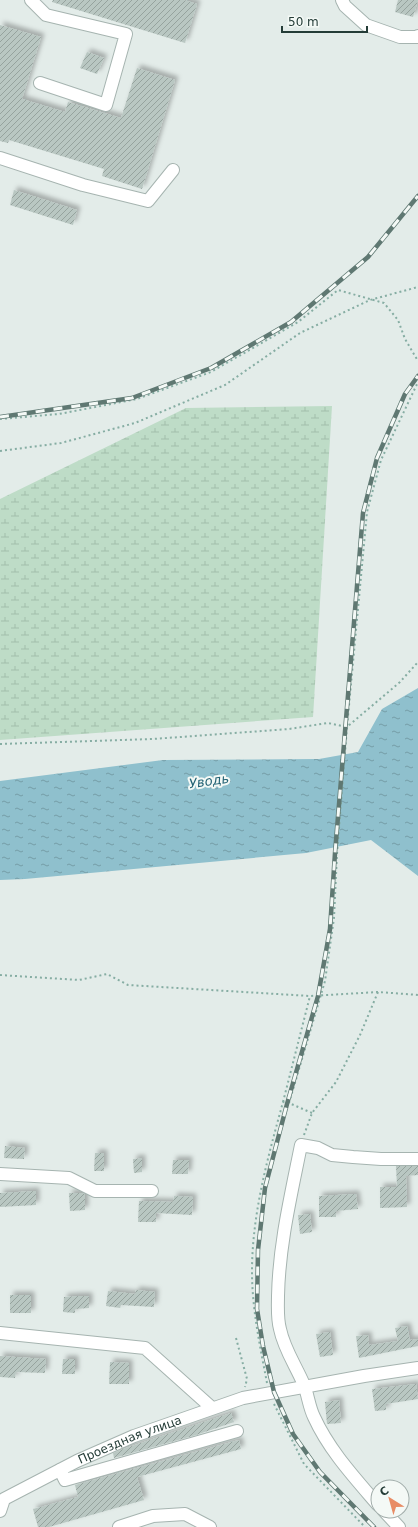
<svg xmlns="http://www.w3.org/2000/svg" width="418" height="1527" font-family="'DejaVu Sans',sans-serif">
  <defs>
    <pattern id="wetland-marsh" width="20" height="14" patternUnits="userSpaceOnUse"><rect width="20" height="14" fill="#bedcc7"/><path d="M1 5h8M5 5V1M11 12h8M15 12V8" fill="none" stroke="#a3beac"/></pattern>
    <pattern id="water-ripples" width="26" height="14" patternUnits="userSpaceOnUse"><rect width="26" height="14" fill="#8fc0cd"/><path d="M2 4q2-2 4 0t4 0M15 11q2-2 4 0t4 0" fill="none" stroke="#759da7"/></pattern>
    <pattern id="building-hatch" width="6" height="6" patternUnits="userSpaceOnUse"><rect width="6" height="6" fill="#b9c7c2"/><path d="M-1 1l2-2M0 6l6-6M5 7l2-2" fill="none" stroke="#96a39e"/></pattern>
    <filter id="shadow"><feDropShadow dx="3.5" dy="-3.5" stdDeviation="2" flood-color="#0004"/></filter>
  </defs>
  <rect width="100%" height="100%" fill="#e3ece9"/>
  <!-- wetland -->
  <path fill="url(#wetland-marsh)" d="M 332,406 L 313,717 L 0,740 L 0,499 L 186,408 Z"/>
  <!-- water -->
  <path fill="url(#water-ripples)" d="M 418,688 L 418,876 L 371,840 L 306,853 L 25,879 L 0,880 L 0,781 L 163,760 L 319,759 L 358,752 L 382,709 Z"/>
  <!-- building -->
  <path fill="url(#building-hatch)" filter="url(#shadow)" d="M 53,0 L 184,0 L 197,4 L 185,43 L 52,2 Z
    M 398,0 L 418,0 L 413,17 L 395,12 Z
    M 0,25 L 41,37 L 22,99 L 65,112 L 68,102 L 121,118 L 137,68 L 175,80 L 142,189 L 102,176 L 104,169 L 9,140 L 8,143 L 0,141 Z
    M 87,52 L 104,58 L 97,74 L 80,68 Z
    M 14,190 L 77,210 L 73,225 L 10,205 Z
    M 5,1146 L 25,1148 L 24,1159 L 4,1158 Z
    M 95,1153 L 104,1153 L 104,1171 L 94,1171 Z
    M 142,1158 L 142,1172 L 134,1173 L 133,1159 Z
    M 173,1160 L 189,1160 L 188,1174 L 172,1174 Z
    M 396,1166 L 418,1166 L 418,1175 L 406,1176 L 407,1207 L 380,1208 L 380,1187 L 397,1187 Z
    M 36,1191 L 36,1205 L 0,1207 L 0,1193 Z
    M 69,1193 L 82,1193 L 85,1194 L 85,1210 L 70,1211 Z
    M 356,1194 L 358,1209 L 336,1211 L 336,1217 L 319,1217 L 319,1196 Z
    M 174,1196 L 193,1197 L 192,1215 L 156,1213 L 156,1222 L 138,1222 L 139,1201 L 173,1202 Z
    M 310,1214 L 312,1232 L 300,1234 L 298,1215 Z
    M 136,1290 L 155,1292 L 154,1307 L 121,1305 L 120,1308 L 106,1306 L 108,1291 L 135,1294 Z
    M 10,1295 L 31,1295 L 31,1313 L 10,1313 Z
    M 78,1296 L 89,1296 L 89,1308 L 75,1309 L 75,1313 L 63,1312 L 64,1297 Z
    M 407,1326 L 410,1340 L 418,1339 L 418,1346 L 359,1358 L 356,1336 L 368,1335 L 369,1345 L 398,1341 L 395,1328 Z
    M 330,1332 L 333,1355 L 320,1357 L 316,1334 Z
    M 0,1356 L 46,1359 L 45,1373 L 16,1372 L 15,1378 L 0,1377 Z
    M 63,1359 L 75,1359 L 75,1374 L 62,1374 Z
    M 110,1362 L 129,1363 L 129,1384 L 109,1384 Z
    M 416,1384 L 418,1399 L 386,1404 L 386,1410 L 375,1411 L 372,1389 Z
    M 339,1400 L 341,1423 L 327,1424 L 325,1402 Z
    M 231,1413 L 234,1422 L 196,1435 L 114,1458 L 113,1453 L 126,1448 Z
    M 239,1440 L 241,1449 L 137,1477 L 144,1500 L 49,1527 L 38,1527 L 33,1509 L 78,1497 L 75,1485 Z"/>
  <g fill="none" stroke-linecap="round" stroke-linejoin="round">
    <defs>
      <g id="minor">
        <path d="M 31,0 L 46,15 L 126,34 L 106,105 L 40,83"/>
        <path d="M 342,0 L 345,6 L 366,25 L 400,37 L 417,37 L 418,36"/>
        <path d="M 0,158 L 83,185 L 148,201 L 173,170"/>
        <path d="M 0,1174 L 69,1178 L 95,1191 L 152,1191"/>
        <path d="M 0,1333 L 145,1348 L 212,1408"/>
        <path d="M 60,1470 L 65,1480 L 237,1431"/>
        <path d="M 378,1505 C 354,1477 329,1450 314,1417 C 309,1407 308,1395 304,1385 C 296,1366 284,1349 280,1329 C 277,1318 278,1306 278,1296 C 279,1245 291,1195 301,1145 L 318,1148 L 332,1155 L 353,1157 L 381,1159 L 418,1159"/>
        <path id="s1" d="M 0,1511 L 4,1499 L 77,1461 L 134,1436 L 243,1398 L 364,1376 L 418,1368"/>
        <path d="M 384,1511 L 399,1527"/>
        <path d="M 119,1527 L 153,1516 L 185,1514 L 210,1527"/>
      </g>
    </defs>
    <!-- minor casing -->
    <use href="#minor" stroke="#a6b4b0" stroke-width="14"/>
    <!-- path -->
    <path stroke="#86ada3" stroke-width="2" stroke-dasharray="2 3" stroke-linecap="butt" d="M 0,419 L 59,414 L 137,399 L 211,372 L 298,322 L 338,290 L 384,303 L 398,320 L 405,339 L 418,361
      M 0,451 L 61,443 L 135,423 L 225,385 L 300,333 L 370,300 L 418,287
      M 0,744 L 153,739 L 289,729 L 328,723 L 347,727 L 367,512 L 381,460 L 418,382
      M 0,975 L 79,980 L 107,974 L 128,985 L 310,996 L 378,992
      M 283,1102 L 310,996
      M 312,1113 L 289,1103 L 325,981 L 334,918 L 337,854 L 347,727 L 400,682 L 418,662
      M 304,1135 L 312,1113 L 336,1082 L 360,1035 L 378,992 L 418,995
      M 236,1338 L 247,1379 L 245,1387
      M 267,1383 C 260,1346 252,1309 252,1272 C 252,1213 268,1157 283,1102 L 288,1103
      M 274,1404 L 304,1464 L 365,1527"/>
    <!-- minor -->
    <use href="#minor" stroke="#fff" stroke-width="12"/>
    <defs>
      <path id="rail" d="M 0,417 L 132,398 L 211,368 L 291,322 L 368,257 L 418,196
        M 374,1527 L 320,1472 L 293,1434 L 274,1392 L 263,1346 L 257,1309 L 258,1250 L 265,1188 L 287,1104 L 318,996 L 330,929 L 335,853 L 363,513 L 377,458 L 405,394 L 418,376"/>
    </defs>
    <!-- rail casing -->
    <use href="#rail" stroke="#5f7872" stroke-width="4.5"/>
    <!-- rail -->
    <use href="#rail" stroke="#f4f9f6" stroke-width="3" stroke-dasharray="9" stroke-linecap="butt"/>
  </g>
  <g text-anchor="middle" dominant-baseline="central" stroke-width="4" stroke-linejoin="round" paint-order="stroke">
    <!-- street labels -->
    <g font-size="12" fill="#243c37" stroke="#f4f9f6">
      <text stroke="none"><textPath href="#s1" startOffset="152">Проездная улица</textPath></text>
    </g>
    <!-- water labels -->
    <g font-size="13" font-style="italic" fill="#226274" stroke="#f4f9f6">
      <text transform="translate(209 781) rotate(-8)">Уводь</text>
    </g>
  </g>
  <!-- north arrow -->
  <g transform="translate(390 1499) rotate(323)"><circle r="19" fill="#f4f9f6" stroke="#a1adaa"/>
  <path d="M0-3L7 15L0 10L-7 15Z" fill="#e88c65"/>
  <text y="-6" font-size="11" font-weight="bold" text-anchor="middle" fill="#243c37">С</text>
  </g>
  <!-- scale -->
  <path d="M282 26v6h85v-6" fill="none" stroke="#243c37" stroke-width="2"/>
  <text x="288" y="26" font-size="12" fill="#243c37" stroke="#f4f9f6" stroke-width="3" paint-order="stroke">50 m</text>
</svg>
